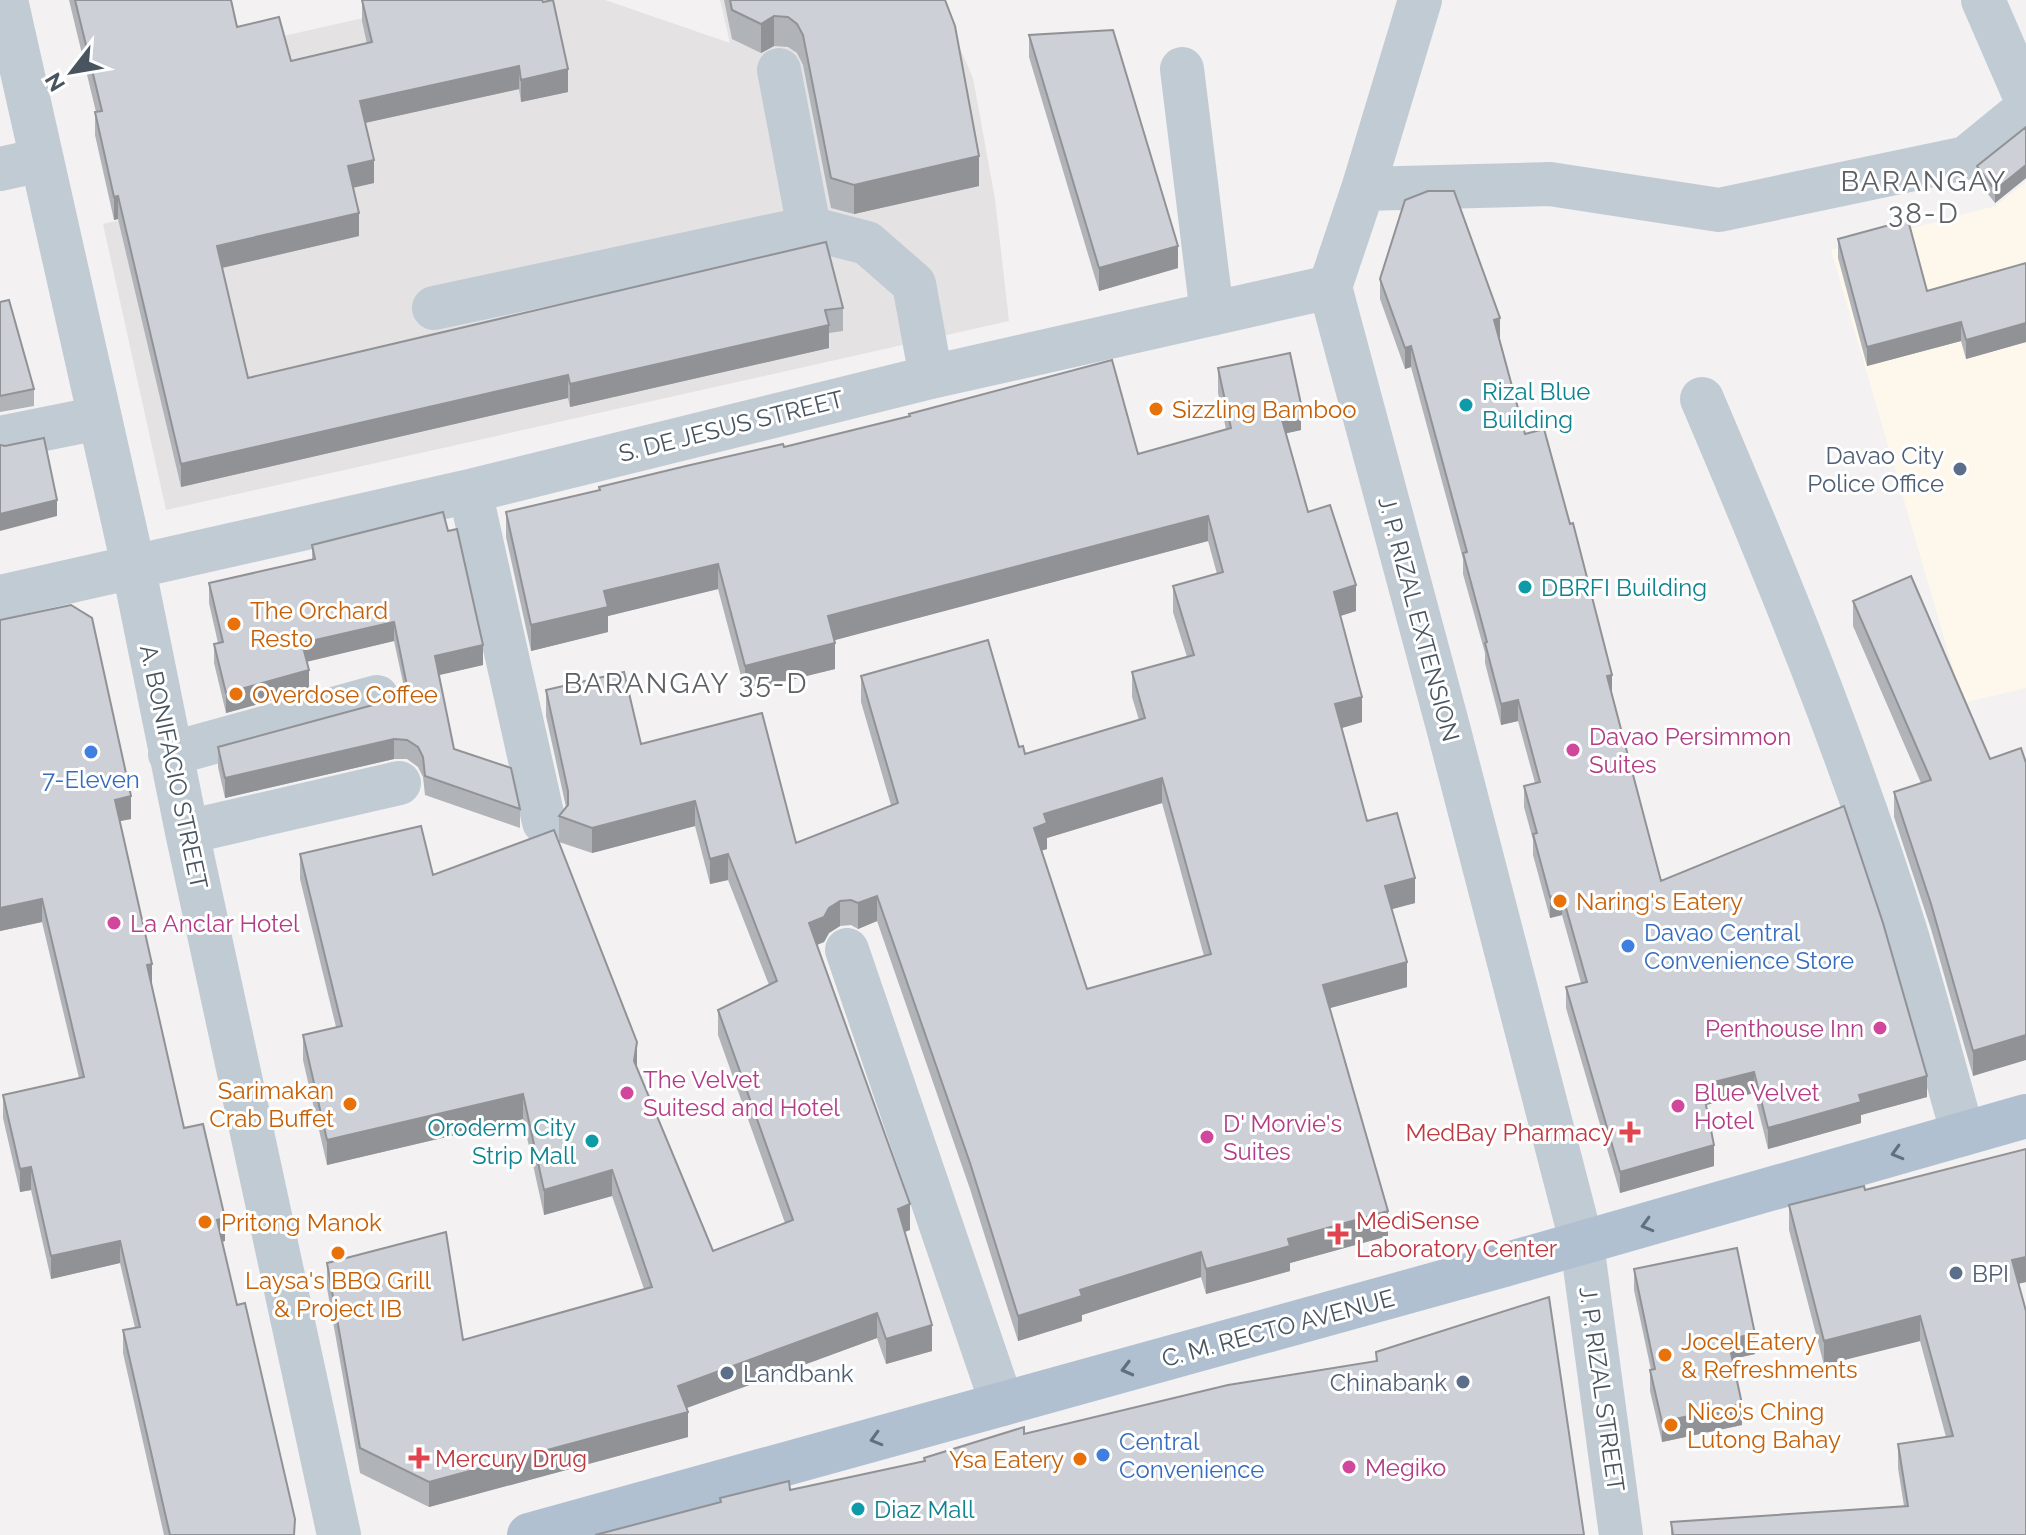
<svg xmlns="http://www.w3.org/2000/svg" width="2026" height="1535" font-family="Raleway,sans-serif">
  <rect width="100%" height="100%" fill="#f3f1f1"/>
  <!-- commercial -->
  <path fill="#fdf8eb" d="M 2026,182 L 2026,688 L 1963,703 L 1831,250 L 1995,206 Z"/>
  <!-- education -->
  <path fill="#e4e2e3" d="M 443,0 L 605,0 L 730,43 L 720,0 L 939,0 L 973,78 L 995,199 L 1009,321 L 166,510 L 103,224 L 264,188 L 279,37 Z"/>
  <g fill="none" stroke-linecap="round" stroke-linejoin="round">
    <!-- minor -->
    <path stroke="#c1cbd3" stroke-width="44" d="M 6,0 L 133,565 L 187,832 L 339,1535
      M 1420,0 L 1363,189 L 1330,287 L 1448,727 L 1582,1244 L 1621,1535
      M 1983,0 L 2026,99
      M 1182,69 L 1212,314
      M 779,70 L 809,228
      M 0,169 L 41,160
      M 1363,189 L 1550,184 L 1719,210 L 1966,158 L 2026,109
      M 434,308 L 809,228 L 867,243 L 914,284 L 931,377
      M 1702,399 C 1777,575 1850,753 1907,936 C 1927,1002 1944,1068 1963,1134
      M 0,438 L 99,418
      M 470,491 L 544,822
      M 0,597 L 470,491 L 931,377 L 1330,287
      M 170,754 L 377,697
      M 187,832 L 399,783
      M 847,950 L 1002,1404"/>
    <!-- major -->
    <path stroke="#b0c0d1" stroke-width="44" d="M 529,1535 L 1504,1265 L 2026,1116"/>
  </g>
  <!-- wall -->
  <path fill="#b0b3b8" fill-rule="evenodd" d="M 69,0 L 231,0 L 237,27 L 291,61 L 367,44 L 362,21 L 362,0 L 542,0 L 568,92 L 521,102 L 519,89 L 365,123 L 374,183 L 353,187 L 359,236 L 222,268 L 248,378 L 843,308 L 843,331 L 829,333 L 829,348 L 570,407 L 568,398 L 181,487 L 118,219 L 114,220 L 95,135 L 95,112 L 96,112 Z
    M 724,0 L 945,0 L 979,186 L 854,214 L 831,208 L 803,65 L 797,53 L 788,47 L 774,46 L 761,53 L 732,39 Z
    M 1029,35 L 1178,268 L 1099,291 L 1029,57 Z
    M 2026,127 L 2026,178 L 1995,203 L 1977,180 L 1977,166 Z
    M 1838,239 L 1927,291 L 2026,263 L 2026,342 L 1966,359 L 1961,341 L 1867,366 L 1838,258 Z
    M 1380,279 L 1500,339 L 1525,434 L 1612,696 L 1661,881 L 1927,1097 L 1861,1115 L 1861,1123 L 1768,1149 L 1754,1093 L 1706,1105 L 1714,1166 L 1620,1193 L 1566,1008 L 1566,987 L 1581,983 L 1562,915 L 1550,918 L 1533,855 L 1533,840 L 1524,807 L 1524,786 L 1535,783 L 1518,721 L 1501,725 L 1485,663 L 1485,653 L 1463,574 L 1463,559 L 1411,367 L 1405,369 L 1380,299 Z
    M 0,302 L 34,389 L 34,406 L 0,412 Z
    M 1218,368 L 1301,430 L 1286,433 L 1308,512 L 1356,611 L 1340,616 L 1362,722 L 1342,728 L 1367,821 L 1415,903 L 1392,909 L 1407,987 L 1330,1008 L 1388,1236 L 1290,1263 L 1290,1271 L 1206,1294 L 1201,1277 L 1082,1315 L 1082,1321 L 1018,1341 L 970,1189 L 877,921 L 858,929 L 851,925 L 840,926 L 829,933 L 824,942 L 817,945 L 910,1230 L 905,1232 L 932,1351 L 886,1364 L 877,1338 L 687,1408 L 688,1437 L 429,1507 L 360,1473 L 327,1288 L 327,1263 L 463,1340 L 644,1289 L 612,1196 L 544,1215 L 523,1119 L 327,1165 L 303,1060 L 303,1035 L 336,1027 L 300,879 L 300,854 L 433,875 L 559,841 L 559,816 L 566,807 L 546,716 L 546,690 L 641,744 L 796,843 L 891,805 L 861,702 L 861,676 L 1019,747 L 1025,754 L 1139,720 L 1132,697 L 1132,672 L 1187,657 L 1173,612 L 1173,586 L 1217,574 L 1208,541 L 834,640 L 835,669 L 745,691 L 718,589 L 608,616 L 608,632 L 531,651 L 506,537 L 506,512 L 599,491 L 599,487 L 784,447 L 1138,454 L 1226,429 L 1218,393 ZM 1162,803 L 1204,956 L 1087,989 L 1042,850 L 1047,849 L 1047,838 ZM 695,826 L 710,884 L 728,880 L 769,985 L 718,1010 L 718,1035 L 785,1223 L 713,1251 L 637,1068 L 559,842 L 592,853 Z
    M 312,545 L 483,665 L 439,675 L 454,749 L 520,809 L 520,828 L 425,795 L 423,777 L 418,767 L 407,759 L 394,759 L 225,798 L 218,767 L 218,747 L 384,702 L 394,696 L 404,687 L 394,641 L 307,661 L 309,690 L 226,713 L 214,663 L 214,644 L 218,643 L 209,603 L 209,583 L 312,560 Z
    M 1853,601 L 1990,759 L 1973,1076 L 1931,929 L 1894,817 L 1894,792 L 1921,783 L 1853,626 Z
    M 0,620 L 131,819 L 120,821 L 152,987 L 184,1128 L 225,1241 L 222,1242 L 237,1305 L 295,1535 L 164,1535 L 123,1353 L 123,1330 L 135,1328 L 120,1263 L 51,1279 L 31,1190 L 20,1192 L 3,1118 L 3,1095 L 79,1078 L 42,922 L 0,931 Z
    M 1865,1190 L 2026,1282 L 2018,1284 L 2026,1535 L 1671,1535 L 1671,1522 L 1904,1506 L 1898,1468 L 1898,1444 L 1946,1437 L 1920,1341 L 1824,1365 L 1789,1230 L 1789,1205 Z
    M 1634,1269 L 1755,1354 L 1732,1359 L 1742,1425 L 1662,1442 L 1650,1391 L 1650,1370 L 1651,1370 L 1634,1290 Z"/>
  <!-- shaded-wall -->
  <path fill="#909296" d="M 774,16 L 774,46 L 761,53 L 761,24 Z
    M 519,66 L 519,89 L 360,124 L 360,101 Z
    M 568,69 L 568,92 L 521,102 L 521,80 Z
    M 979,156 L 979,186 L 854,214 L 854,185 Z
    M 374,160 L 374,183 L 348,189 L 348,166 Z
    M 2026,165 L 2026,178 L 1995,203 L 1995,190 Z
    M 118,196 L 118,219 L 114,220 L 114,197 Z
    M 359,213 L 359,236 L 217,269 L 217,246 Z
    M 1178,246 L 1178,268 L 1099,291 L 1099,268 Z
    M 1500,318 L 1500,339 L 1494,341 L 1494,320 Z
    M 1961,322 L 1961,341 L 1867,366 L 1867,347 Z
    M 2026,323 L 2026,342 L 1966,359 L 1966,340 Z
    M 829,325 L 829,348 L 570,407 L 570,384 Z
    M 1411,346 L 1411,367 L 1405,369 L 1405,348 Z
    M 568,375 L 568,398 L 181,487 L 181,464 Z
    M 1301,404 L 1301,430 L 1279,435 L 1279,409 Z
    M 57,500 L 57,516 L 0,531 L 0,514 Z
    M 1208,516 L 1208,541 L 828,642 L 828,616 Z
    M 718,564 L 718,589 L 608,616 L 608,632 L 531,651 L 531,625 L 604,591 Z
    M 1356,585 L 1356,611 L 1334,618 L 1334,592 Z
    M 394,622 L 394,641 L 302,663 L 302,643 Z
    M 835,643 L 835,669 L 745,691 L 745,666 Z
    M 483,645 L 483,665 L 435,676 L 435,656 Z
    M 309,670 L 309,690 L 226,713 L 226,693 Z
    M 1612,675 L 1612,696 L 1607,676 Z
    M 1362,697 L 1362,722 L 1335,730 L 1335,704 Z
    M 1518,700 L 1518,721 L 1501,725 L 1501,704 Z
    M 394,739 L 394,759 L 225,798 L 225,778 Z
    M 1162,778 L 1162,803 L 1047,838 L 1047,849 L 1034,853 L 1034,828 L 1044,814 Z
    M 131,796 L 131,819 L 115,822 L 115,800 Z
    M 695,801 L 695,826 L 592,853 L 592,828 Z
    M 728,854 L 728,880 L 710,884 L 710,859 Z
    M 1415,878 L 1415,903 L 1385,911 L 1385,886 Z
    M 1562,894 L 1562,915 L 1550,918 L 1550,897 Z
    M 877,896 L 877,921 L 858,929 L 858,903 Z
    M 42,899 L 42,922 L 0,931 L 0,908 Z
    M 840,901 L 840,926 L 829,933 L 824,942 L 809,948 L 809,923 Z
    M 1407,962 L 1407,987 L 1323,1010 L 1323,985 Z
    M 152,964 L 152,987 L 147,965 Z
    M 2026,1035 L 2026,1060 L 1973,1076 L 1973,1051 Z
    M 637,1042 L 637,1068 L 634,1061 Z
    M 1754,1072 L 1754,1093 L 1702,1106 L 1702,1085 Z
    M 1927,1076 L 1927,1097 L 1861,1115 L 1861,1123 L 1768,1149 L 1768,1128 L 1859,1095 Z
    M 523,1094 L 523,1119 L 327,1165 L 327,1140 Z
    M 1714,1145 L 1714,1166 L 1620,1193 L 1620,1172 Z
    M 31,1167 L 31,1190 L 20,1192 L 20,1169 Z
    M 612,1170 L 612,1196 L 544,1215 L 544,1190 Z
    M 910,1204 L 910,1230 L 898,1234 L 898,1209 Z
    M 1388,1211 L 1388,1236 L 1290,1263 L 1290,1271 L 1206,1294 L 1206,1269 L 1288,1239 Z
    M 225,1218 L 225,1241 L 217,1243 L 217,1220 Z
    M 120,1241 L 120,1263 L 51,1279 L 51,1256 Z
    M 1201,1252 L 1201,1277 L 1082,1315 L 1082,1321 L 1018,1341 L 1018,1316 L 1080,1290 Z
    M 2026,1257 L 2026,1282 L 2012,1285 L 2012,1260 Z
    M 877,1313 L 877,1338 L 678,1411 L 678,1386 Z
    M 1920,1316 L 1920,1341 L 1824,1365 L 1824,1341 Z
    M 932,1325 L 932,1351 L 886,1364 L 886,1339 Z
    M 1755,1334 L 1755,1354 L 1728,1360 L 1728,1339 Z
    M 1742,1404 L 1742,1425 L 1662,1442 L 1662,1422 Z
    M 688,1412 L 688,1437 L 429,1507 L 429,1482 Z"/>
  <!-- building -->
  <path fill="#cdd0d6" stroke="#909296" stroke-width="2" fill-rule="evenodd" d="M 75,0 L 231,0 L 237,27 L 279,17 L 291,61 L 372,42 L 362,0 L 542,0 L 543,2 L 553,0 L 568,69 L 521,80 L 519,66 L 360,101 L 374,160 L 348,166 L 359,213 L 217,246 L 248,378 L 826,242 L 843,308 L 825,310 L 829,325 L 570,384 L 568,375 L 181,464 L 118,196 L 114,197 L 95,112 L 102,111 Z
    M 730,0 L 945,0 L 955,26 L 979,156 L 854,185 L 831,178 L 803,35 L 797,24 L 788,17 L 774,16 L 761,24 L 732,10 Z
    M 1113,30 L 1178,246 L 1099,268 L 1029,35 Z
    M 2026,127 L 2026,165 L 1995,190 L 1977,166 Z
    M 1428,191 L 1454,191 L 1500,318 L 1494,320 L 1525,434 L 1544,429 L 1570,524 L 1573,523 L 1612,675 L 1607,676 L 1661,881 L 1844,806 L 1883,923 L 1927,1076 L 1859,1095 L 1861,1102 L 1768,1128 L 1754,1072 L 1702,1085 L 1714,1145 L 1620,1172 L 1566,987 L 1587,982 L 1562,894 L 1550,897 L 1533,834 L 1537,833 L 1524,786 L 1540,782 L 1518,700 L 1501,704 L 1485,643 L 1487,642 L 1463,553 L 1467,552 L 1411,346 L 1405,348 L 1380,279 L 1405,200 Z
    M 1908,220 L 1927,291 L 2026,263 L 2026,323 L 1966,340 L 1961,322 L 1867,347 L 1838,239 Z
    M 9,300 L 34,389 L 0,396 L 0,302 Z
    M 1290,353 L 1301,404 L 1279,409 L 1308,512 L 1330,505 L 1356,585 L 1334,592 L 1362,697 L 1335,704 L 1367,821 L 1397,813 L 1415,878 L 1385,886 L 1407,962 L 1323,985 L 1388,1211 L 1288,1239 L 1290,1246 L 1206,1269 L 1201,1252 L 1080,1290 L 1082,1296 L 1018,1316 L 970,1163 L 877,896 L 858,903 L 851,900 L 840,901 L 829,908 L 824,917 L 809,923 L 910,1204 L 898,1209 L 932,1325 L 886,1339 L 877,1313 L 678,1386 L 688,1412 L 429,1482 L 360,1448 L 327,1263 L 446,1232 L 463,1340 L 652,1287 L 612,1170 L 544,1190 L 523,1094 L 327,1140 L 303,1035 L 342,1026 L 300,854 L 421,826 L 433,875 L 554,830 L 637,1042 L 634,1061 L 713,1251 L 793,1220 L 718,1010 L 777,981 L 728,854 L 710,859 L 695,801 L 592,828 L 559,816 L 568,805 L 568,791 L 546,690 L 624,672 L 641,744 L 762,713 L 796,843 L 898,803 L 861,676 L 988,640 L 1019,747 L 1023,746 L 1025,754 L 1145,718 L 1132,672 L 1194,655 L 1173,586 L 1223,572 L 1208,516 L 828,616 L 835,643 L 745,666 L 718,564 L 604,591 L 608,607 L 531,625 L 506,512 L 600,490 L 599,487 L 686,466 L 783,444 L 784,447 L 910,416 L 909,414 L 1112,360 L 1138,454 L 1231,428 L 1218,368 ZM 1162,778 L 1211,954 L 1087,989 L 1034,828 L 1047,823 L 1044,814 Z
    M 44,438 L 57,500 L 0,514 L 0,445 L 5,446 Z
    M 443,512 L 448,531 L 457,529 L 483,645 L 435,656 L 454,749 L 511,768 L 520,809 L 425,776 L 423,757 L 418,747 L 407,740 L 394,739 L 225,778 L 218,747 L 384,702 L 394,696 L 399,688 L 407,686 L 394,622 L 302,643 L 309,670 L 226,693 L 214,644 L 223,642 L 209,583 L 315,559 L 312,545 Z
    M 1911,576 L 1990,759 L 2021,748 L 2026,763 L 2026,1035 L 1973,1051 L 1931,904 L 1894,792 L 1931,780 L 1853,601 Z
    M 71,605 L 92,618 L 131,796 L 115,800 L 152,964 L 147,965 L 184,1128 L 203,1124 L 225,1218 L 217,1220 L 237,1305 L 245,1303 L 295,1519 L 294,1535 L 170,1535 L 123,1330 L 140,1327 L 120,1241 L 51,1256 L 31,1167 L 20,1169 L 3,1095 L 84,1077 L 42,899 L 0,908 L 0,620 Z
    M 2026,1149 L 2026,1257 L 2012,1260 L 2026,1311 L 2026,1535 L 1673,1535 L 1671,1522 L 1908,1506 L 1898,1444 L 1953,1436 L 1920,1316 L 1824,1341 L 1789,1205 L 1864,1186 L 1865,1190 Z
    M 1737,1248 L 1755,1334 L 1728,1339 L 1742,1404 L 1662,1422 L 1650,1370 L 1655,1369 L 1634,1269 Z
    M 1549,1297 L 1584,1535 L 595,1535 L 721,1502 L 720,1498 L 789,1481 L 790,1490 L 925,1461 L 924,1458 L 1024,1427 L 1024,1434 L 1228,1385 L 1377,1361 L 1376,1352 Z"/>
  <!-- one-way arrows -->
  <defs><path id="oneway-chevron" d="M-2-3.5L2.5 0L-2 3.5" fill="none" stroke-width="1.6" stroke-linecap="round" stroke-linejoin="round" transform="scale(2)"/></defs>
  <g stroke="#626f7c">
    <use href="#oneway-chevron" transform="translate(1897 1153) rotate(164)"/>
    <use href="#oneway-chevron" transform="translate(1647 1225) rotate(164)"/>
    <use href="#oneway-chevron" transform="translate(1127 1369) rotate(165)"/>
    <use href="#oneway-chevron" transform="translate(876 1439) rotate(164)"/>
  </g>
  <!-- markers -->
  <g fill="#0f9aa8" stroke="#fff" stroke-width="3">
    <circle cx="1466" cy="405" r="8"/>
    <circle cx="1525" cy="587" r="8"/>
    <circle cx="592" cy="1141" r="8"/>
    <circle cx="858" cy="1509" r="8"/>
  </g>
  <g fill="#e8710a" stroke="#fff" stroke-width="3">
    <circle cx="1156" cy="409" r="8"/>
    <circle cx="234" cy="624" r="8"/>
    <circle cx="236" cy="694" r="8"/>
    <circle cx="1560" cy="901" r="8"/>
    <circle cx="350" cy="1104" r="8"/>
    <circle cx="205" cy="1222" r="8"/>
    <circle cx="338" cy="1253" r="8"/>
    <circle cx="1665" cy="1355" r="8"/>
    <circle cx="1671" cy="1425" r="8"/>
    <circle cx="1080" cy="1459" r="8"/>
  </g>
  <g fill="#5c6f8a" stroke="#fff" stroke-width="3">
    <circle cx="1960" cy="469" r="8"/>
    <circle cx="1956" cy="1273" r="8"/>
    <circle cx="727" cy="1373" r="8"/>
    <circle cx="1463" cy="1382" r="8"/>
  </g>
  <g fill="#d1479c" stroke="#fff" stroke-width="3">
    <circle cx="1573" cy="750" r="8"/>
    <circle cx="114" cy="923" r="8"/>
    <circle cx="1880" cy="1028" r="8"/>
    <circle cx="627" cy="1093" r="8"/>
    <circle cx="1678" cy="1106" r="8"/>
    <circle cx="1207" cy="1137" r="8"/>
    <circle cx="1349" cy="1467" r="8"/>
  </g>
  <g fill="#3f7fe0" stroke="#fff" stroke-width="3">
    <circle cx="91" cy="752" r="8"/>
    <circle cx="1628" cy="946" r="8"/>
    <circle cx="1103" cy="1455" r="8"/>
  </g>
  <g fill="#e0444e" stroke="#fff" stroke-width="3">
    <path d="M1626 1120h8v8h8v8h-8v8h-8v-8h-8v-8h8z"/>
    <path d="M1334 1222h8v8h8v8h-8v8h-8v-8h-8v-8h8z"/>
    <path d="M415 1446h8v8h8v8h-8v8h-8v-8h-8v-8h8z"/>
  </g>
  <g text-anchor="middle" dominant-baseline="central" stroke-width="6" stroke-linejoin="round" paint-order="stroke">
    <!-- culture labels -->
    <g font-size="24" fill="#0d838f" stroke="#fff" text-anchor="start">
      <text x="1482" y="391">Rizal Blue<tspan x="1482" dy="28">Building</tspan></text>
      <text x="1541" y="587">DBRFI Building</text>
      <text x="576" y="1127" text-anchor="end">Oroderm City<tspan x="576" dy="28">Strip Mall</tspan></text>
      <text x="874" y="1509">Diaz Mall</text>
    </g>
    <!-- food labels -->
    <g font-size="24" fill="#c56008" stroke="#fff" text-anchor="start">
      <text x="1172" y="409">Sizzling Bamboo</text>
      <text x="250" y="610">The Orchard<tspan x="250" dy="28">Resto</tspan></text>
      <text x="252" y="694">Overdose Coffee</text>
      <text x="1576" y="901">Naring's Eatery</text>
      <text x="334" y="1090" text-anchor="end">Sarimakan<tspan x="334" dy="28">Crab Buffet</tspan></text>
      <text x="221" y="1222">Pritong Manok</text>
      <text x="338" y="1280" text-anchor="middle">Laysa's BBQ Grill<tspan x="338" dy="28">&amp; Project IB</tspan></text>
      <text x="1681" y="1341">Jocel Eatery<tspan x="1681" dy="28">&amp; Refreshments</tspan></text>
      <text x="1687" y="1411">Nico's Ching<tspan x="1687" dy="28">Lutong Bahay</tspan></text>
      <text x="1064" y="1459" text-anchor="end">Ysa Eatery</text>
    </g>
    <!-- street labels -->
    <g font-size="24" fill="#485460" stroke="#fff">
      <text transform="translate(731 426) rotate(-14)">S. DE JESUS STREET</text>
      <text transform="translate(1419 619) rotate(75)">J. P. RIZAL EXTENSION</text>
      <text transform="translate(174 767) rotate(78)">A. BONIFACIO STREET</text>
      <text transform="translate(1278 1328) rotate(-15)">C. M. RECTO AVENUE</text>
      <text transform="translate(1602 1389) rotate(82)">J. P. RIZAL STREET</text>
    </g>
    <!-- service labels -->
    <g font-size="24" fill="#4e5e75" stroke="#fff" text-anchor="end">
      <text x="1944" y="455">Davao City<tspan x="1944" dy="28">Police Office</tspan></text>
      <text x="1972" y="1273" text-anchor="start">BPI</text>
      <text x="743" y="1373" text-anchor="start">Landbank</text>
      <text x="1447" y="1382">Chinabank</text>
    </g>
    <!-- hotel labels -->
    <g font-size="24" fill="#b23c85" stroke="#fff" text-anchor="start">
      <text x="1589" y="736">Davao Persimmon<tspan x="1589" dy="28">Suites</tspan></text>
      <text x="130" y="923">La Anclar Hotel</text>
      <text x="1864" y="1028" text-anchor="end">Penthouse Inn</text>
      <text x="643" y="1079">The Velvet<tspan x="643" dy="28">Suitesd and Hotel</tspan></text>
      <text x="1694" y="1092">Blue Velvet<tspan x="1694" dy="28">Hotel</tspan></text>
      <text x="1223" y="1123">D' Morvie's<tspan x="1223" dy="28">Suites</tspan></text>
      <text x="1365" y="1467">Megiko</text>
    </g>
    <!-- shop labels -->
    <g font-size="24" fill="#366cbe" stroke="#fff" text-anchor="start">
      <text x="91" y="779" text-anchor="middle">7-Eleven</text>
      <text x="1644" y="932">Davao Central<tspan x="1644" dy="28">Convenience Store</tspan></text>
      <text x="1119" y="1441">Central<tspan x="1119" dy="28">Convenience</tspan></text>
    </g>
    <!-- health labels -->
    <g font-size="24" fill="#be3a42" stroke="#fff" text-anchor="start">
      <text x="1614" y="1132" text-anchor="end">MedBay Pharmacy</text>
      <text x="1356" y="1220">MediSense<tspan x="1356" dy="28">Laboratory Center</tspan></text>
      <text x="435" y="1458">Mercury Drug</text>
    </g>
    <!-- quarter labels -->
    <g font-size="28" letter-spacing="2" fill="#5d6166" stroke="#fff">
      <text x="1924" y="181">BARANGAY<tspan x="1924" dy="32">38-D</tspan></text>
      <text x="686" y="683">BARANGAY 35-D</text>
    </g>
  </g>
  <!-- north arrow -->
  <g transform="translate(72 72) rotate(239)" stroke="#ffffff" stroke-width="6" paint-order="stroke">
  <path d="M0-6L14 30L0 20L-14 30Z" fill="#485460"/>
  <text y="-12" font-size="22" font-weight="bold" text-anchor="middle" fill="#485460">N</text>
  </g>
</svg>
